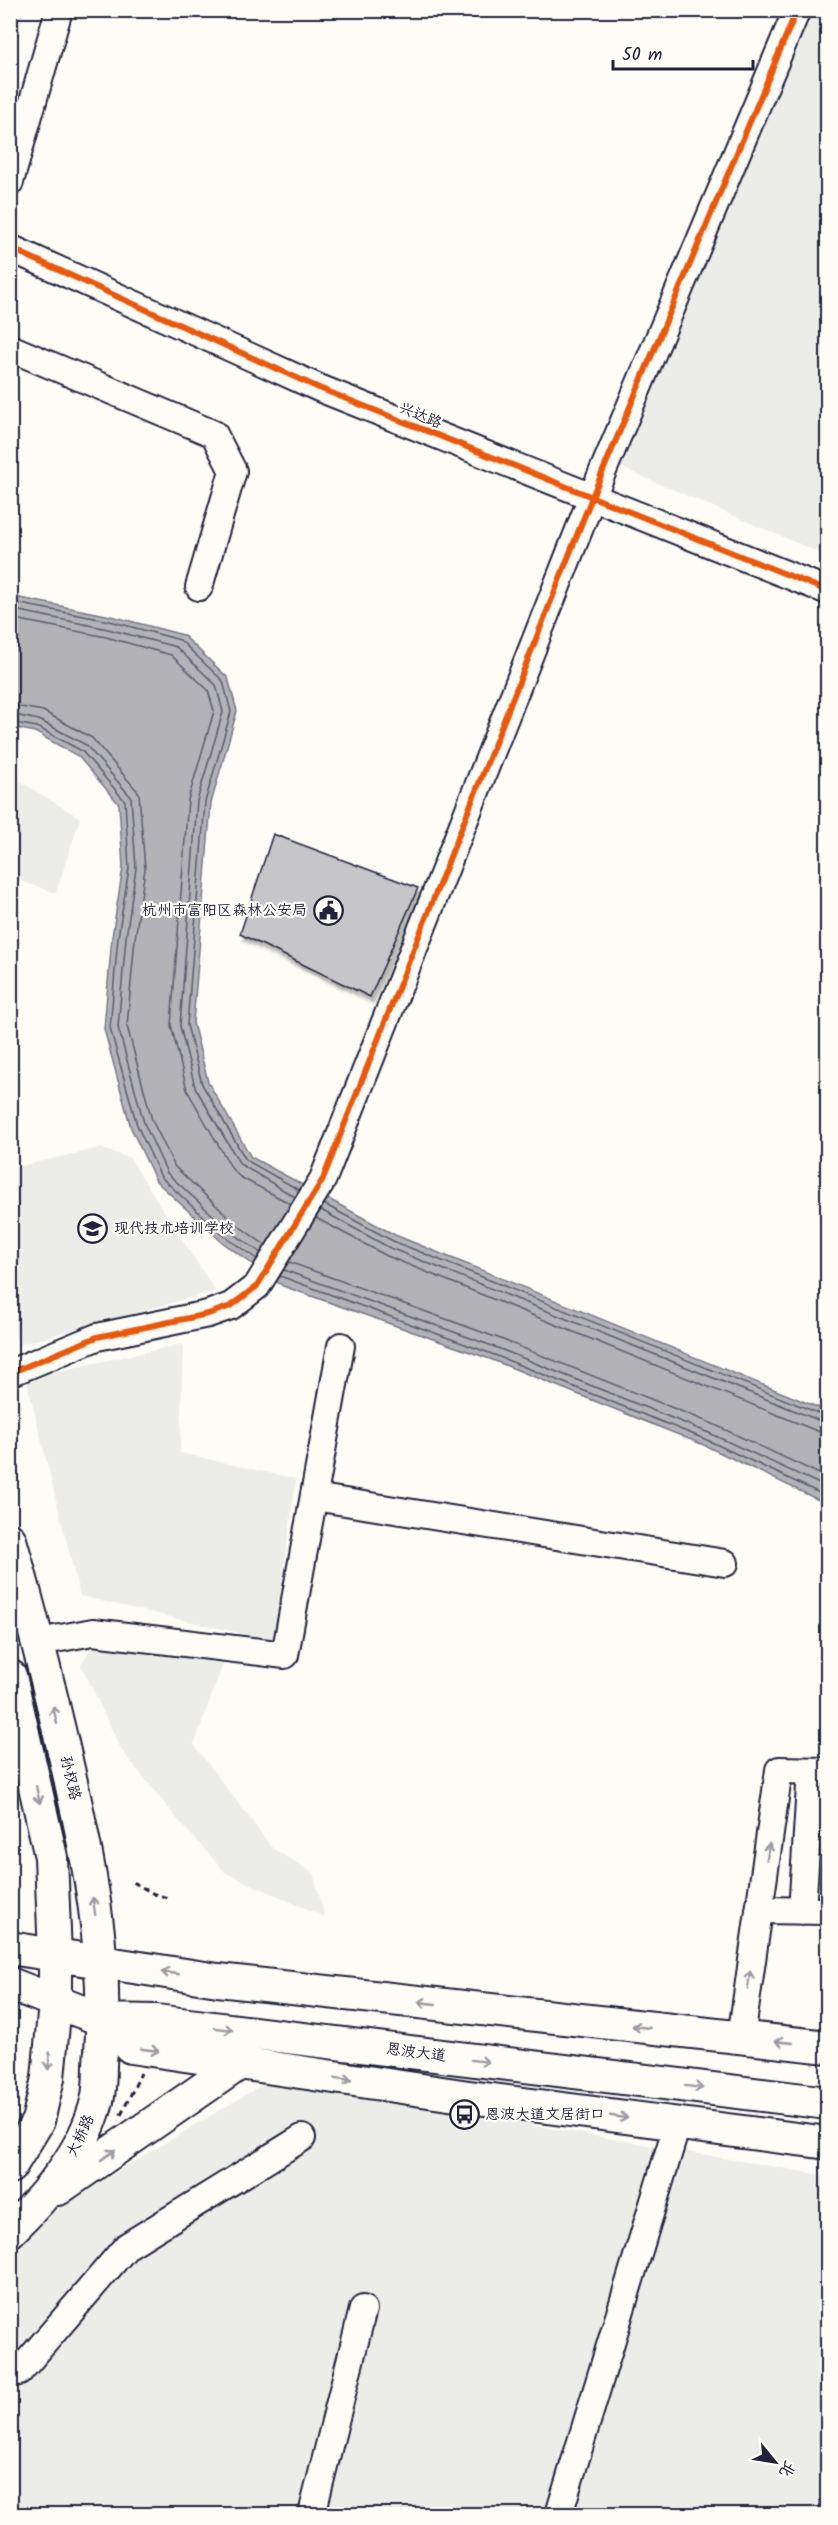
<svg xmlns="http://www.w3.org/2000/svg" width="838" height="2525" font-family="Kalam,'LXGW WenKai TC',sans-serif">
  <defs>
    <filter id="shadow"><feDropShadow dx="3.5" dy="6" stdDeviation="1.5" flood-color="#0004"/></filter>
  </defs>
  <rect width="100%" height="100%" fill="#fdfcf7"/>
  <filter id="ink" filterUnits="userSpaceOnUse"><feTurbulence type="fractalNoise" baseFrequency=".0167" numOctaves="2"/><feDisplacementMap in="SourceGraphic" scale="12" xChannelSelector="R" yChannelSelector="G"/><feConvolveMatrix kernelMatrix="1 2 1 2 8 2 1 2 1" color-interpolation-filters="sRGB"/></filter>
  <g filter="url(#ink)">
    <!-- built -->
    <path fill="#ecece9" d="M 11,10 L 24,11 L 11,67 L 10,11 Z
      M 801,11 L 827,11 L 827,556 L 611,463 Z
      M 11,780 L 19,781 L 80,818 L 56,893 L 11,878 Z
      M 100,1148 L 130,1158 L 215,1291 L 18,1345 L 10,1311 L 11,1168 Z
      M 183,1344 L 180,1453 L 296,1479 L 274,1641 L 80,1596 L 26,1378 Z
      M 93,1644 L 225,1658 L 194,1745 L 272,1848 L 313,1873 L 325,1917 L 226,1873 L 179,1821 L 122,1751 L 81,1665 Z
      M 270,2080 L 827,2176 L 827,2514 L 11,2514 L 10,2259 L 57,2208 Z"/>
    <!-- water -->
    <path fill="#b2b2b7" stroke="#787885" stroke-width="1.5" d="M 10,596 L 111,616 L 183,635 L 228,678 L 237,711 L 211,803 L 193,1023 L 208,1082 L 251,1157 L 395,1235 L 827,1411 L 827,1504 L 704,1445 L 490,1359 L 283,1286 L 222,1242 L 156,1181 L 131,1128 L 104,1029 L 112,937 L 123,867 L 119,804 L 78,756 L 35,732 L 11,727 Z"/>
    <g fill="none" stroke-linecap="round" stroke-linejoin="round">
      <!-- shore -->
      <path stroke="#5c5c6d" stroke-width="1.5" d="M 10,602 L 110,621 L 180,640 L 223,681 L 231,712 L 205,802 L 187,1025 L 202,1084 L 246,1160 L 299,1190
        M 10,609 L 108,629 L 176,647 L 216,685 L 223,712 L 197,801 L 180,1026 L 195,1087 L 240,1164 L 295,1197
        M 10,618 L 106,637 L 171,655 L 208,690 L 214,711 L 188,800 L 171,1025 L 187,1090 L 232,1169 L 240,1177 L 291,1204
        M 10,705 L 43,711 L 92,738 L 139,793 L 145,869 L 135,939 L 127,1026 L 152,1120 L 175,1167 L 236,1224 L 265,1245
        M 10,714 L 39,720 L 86,745 L 131,797 L 136,868 L 126,938 L 118,1027 L 144,1123 L 167,1173 L 230,1231 L 261,1253
        M 10,722 L 37,727 L 82,751 L 125,801 L 129,868 L 118,937 L 110,1028 L 137,1125 L 161,1177 L 225,1237 L 257,1259
        M 324,1204 L 393,1241 L 828,1417
        M 321,1210 L 390,1248 L 828,1424
        M 316,1218 L 387,1256 L 817,1431 L 828,1433
        M 289,1262 L 498,1338 L 713,1424 L 828,1478
        M 284,1270 L 495,1347 L 709,1433 L 828,1488
        M 280,1276 L 492,1354 L 707,1440 L 828,1497"/>
    </g>
    <!-- building -->
    <path fill="#c6c6c8" stroke="#22223b" stroke-width="1.5" filter="url(#shadow)" d="M 273,834 L 418,888 L 370,997 L 240,934 Z"/>
    <g fill="none" stroke-linecap="round" stroke-linejoin="round">
      <defs>
        <path id="minor" d="M 10,182 L 59,10
          M 10,248 L 319,388 L 828,591
          M 10,348 L 214,434 L 233,471 L 199,587
          M 10,1373 L 97,1337 L 208,1314 L 231,1306 L 257,1286 L 323,1179 L 592,497 L 797,10
          M 314,1497 L 725,1563
          M 39,1642 L 93,1632 L 285,1655 L 341,1346
          M 759,1910 L 828,1911
          M 802,1911 L 811,1771
          M 741,2038 L 779,1770 L 828,1771
          M 19,2372 L 127,2246 L 302,2138
          M 312,2514 L 363,2309
          M 559,2514 L 677,2125"/>
        <path id="major" d="M 10,1540 C 31,1613 49,1686 66,1760 C 88,1856 108,1952 101,2051 C 99,2067 101,2085 97,2101 C 84,2152 47,2195 10,2231
          M 10,1676 L 51,1857 L 55,1955 L 55,2003 L 48,2078 L 38,2121 L 10,2167
          M 10,1948 L 218,1980 L 828,2047
          M 10,1984 L 103,2020 L 156,2021 L 828,2103
          M 103,2020 L 131,2047 L 469,2097 L 828,2143
          M 58,2189 L 240,2063"/>
      </defs>
      <!-- minor casing -->
      <use href="#minor" stroke="#22223b" stroke-width="30"/>
      <!-- major casing -->
      <use href="#major" stroke="#22223b" stroke-width="36"/>
      <!-- path -->
      <path stroke="#22223b" stroke-width="3" stroke-dasharray="6 4.5" stroke-linecap="butt" d="M 133,1882 L 154,1894 L 171,1899
        M 121,2115 L 141,2073"/>
      <!-- minor -->
      <use href="#minor" stroke="#fdfcf7" stroke-width="26"/>
      <!-- major -->
      <use href="#major" stroke="#fdfcf7" stroke-width="32"/>
      <defs>
        <path id="cycleway" d="M 10,248 L 319,388 L 828,591
          M 10,1373 L 97,1337 L 208,1314 L 231,1306 L 257,1286 L 323,1179 L 592,497 L 797,10"/>
      </defs>
      <!-- cycleway casing -->
      <use href="#cycleway" stroke="#fdfcf7" stroke-width="10"/>
      <!-- cycleway -->
      <use href="#cycleway" stroke="#e8590c" stroke-width="6"/>
    </g>
    <!-- one-way arrows -->
    <defs><path id="oneway-shaft" d="M-6 0H5M1.5-3L5.5 0L1.5 3" fill="none" stroke-width="1.6" stroke-linecap="round" stroke-linejoin="round" transform="scale(1.5)"/></defs>
    <g stroke="#9a9aa2">
      <use href="#oneway-shaft" transform="translate(55 1715) rotate(-103)"/>
      <use href="#oneway-shaft" transform="translate(38 1795) rotate(78)"/>
      <use href="#oneway-shaft" transform="translate(768 1852) rotate(-82)"/>
      <use href="#oneway-shaft" transform="translate(94 1906) rotate(-98)"/>
      <use href="#oneway-shaft" transform="translate(170 1973) rotate(-172)"/>
      <use href="#oneway-shaft" transform="translate(749 1980) rotate(-82)"/>
      <use href="#oneway-shaft" transform="translate(427 2003) rotate(-174)"/>
      <use href="#oneway-shaft" transform="translate(641 2027) rotate(-174)"/>
      <use href="#oneway-shaft" transform="translate(224 2029) rotate(7)"/>
      <use href="#oneway-shaft" transform="translate(784 2042) rotate(-174)"/>
      <use href="#oneway-shaft" transform="translate(150 2050) rotate(8)"/>
      <use href="#oneway-shaft" transform="translate(49 2061) rotate(95)"/>
      <use href="#oneway-shaft" transform="translate(480 2061) rotate(7)"/>
      <use href="#oneway-shaft" transform="translate(343 2079) rotate(8)"/>
      <use href="#oneway-shaft" transform="translate(694 2087) rotate(7)"/>
      <use href="#oneway-shaft" transform="translate(619 2117) rotate(8)"/>
      <use href="#oneway-shaft" transform="translate(108 2155) rotate(-35)"/>
    </g>
  </g>
  <!-- icons -->
  <defs>
    <symbol id="civic-ring" viewBox="-11 -11 22 22"><circle r="9.5" fill="#fdfcf7" stroke="#22223b" stroke-width="1.5"/><path d="M-.6-6.5H3V-4.5H.6V-3L4-1V1h2V6H-6V1h2V-1L-.6-3ZM-1.2 2.5V6h2.4V2.5Z" fill="#22223b"/></symbol>
    <symbol id="school-ring" viewBox="-11 -11 22 22"><circle r="9.5" fill="#fdfcf7" stroke="#22223b" stroke-width="1.5"/><path d="M0-5L7-2L0 1L-7-2ZM-4 1L0 2.5L4 1V4Q0 6-4 4Z" fill="#22223b"/></symbol>
    <symbol id="bus-ring" viewBox="-11 -11 22 22"><circle r="9.5" fill="#fdfcf7" stroke="#22223b" stroke-width="1.5"/><path d="M-5-6H5V4H4V6H2V4H-2V6H-4V4H-5ZM-3.5-4V0h7V-4ZM-3.5 1.2v1.5H-2V1.2ZM2 1.2v1.5H3.5V1.2Z" fill="#22223b"/></symbol>
  </defs>
  <g fill-rule="evenodd">
    <use href="#civic-ring" x="312" y="894" width="33" height="33"/>
    <use href="#school-ring" x="76" y="1212" width="33" height="33"/>
    <use href="#bus-ring" x="448" y="2098" width="33" height="33"/>
  </g>
  <g text-anchor="middle" dominant-baseline="central" stroke-width="4.5" stroke-linejoin="round" paint-order="stroke">
    <!-- street labels -->
    <g font-size="15" fill="#22223b" stroke="#fdfcf7">
      <text transform="translate(420 416) rotate(22)">兴达路</text>
      <text transform="translate(70 1778) rotate(77)">孙权路</text>
      <text transform="translate(416 2053) rotate(7)">恩波大道</text>
      <text transform="translate(81 2136) rotate(-65)">大桥路</text>
    </g>
    <!-- poi labels -->
    <g font-size="15" fill="#22223b" stroke="#fdfcf7" text-anchor="start">
      <text x="307" y="911" text-anchor="end">杭州市富阳区森林公安局</text>
      <text x="114" y="1229">现代技术培训学校</text>
      <text x="485" y="2115">恩波大道文居街口</text>
    </g>
  </g>
  <!-- margin -->
  <rect width="838" height="2525" fill="none" stroke="#fdfcf7" stroke-width="36"/>
  <rect x="18" y="18" width="802" height="2489" fill="none" stroke="#22223b" stroke-width="2" filter="url(#ink)"/>
  <!-- north arrow -->
  <g transform="translate(775 2462) rotate(120)" stroke="#fdfcf7" stroke-width="4.5" paint-order="stroke">
  <path d="M0-4.5L10 22L0 15L-10 22Z" fill="#22223b"/>
  <text y="-9" font-size="16" font-weight="bold" text-anchor="middle" fill="#22223b">北</text>
  </g>
  <!-- scale -->
  <path d="M613 60v9h140v-9" fill="none" stroke="#22223b" stroke-width="3"/>
  <text x="622" y="60" font-size="18" fill="#22223b" stroke="#fdfcf7" stroke-width="4.5" paint-order="stroke">50 m</text>
</svg>
